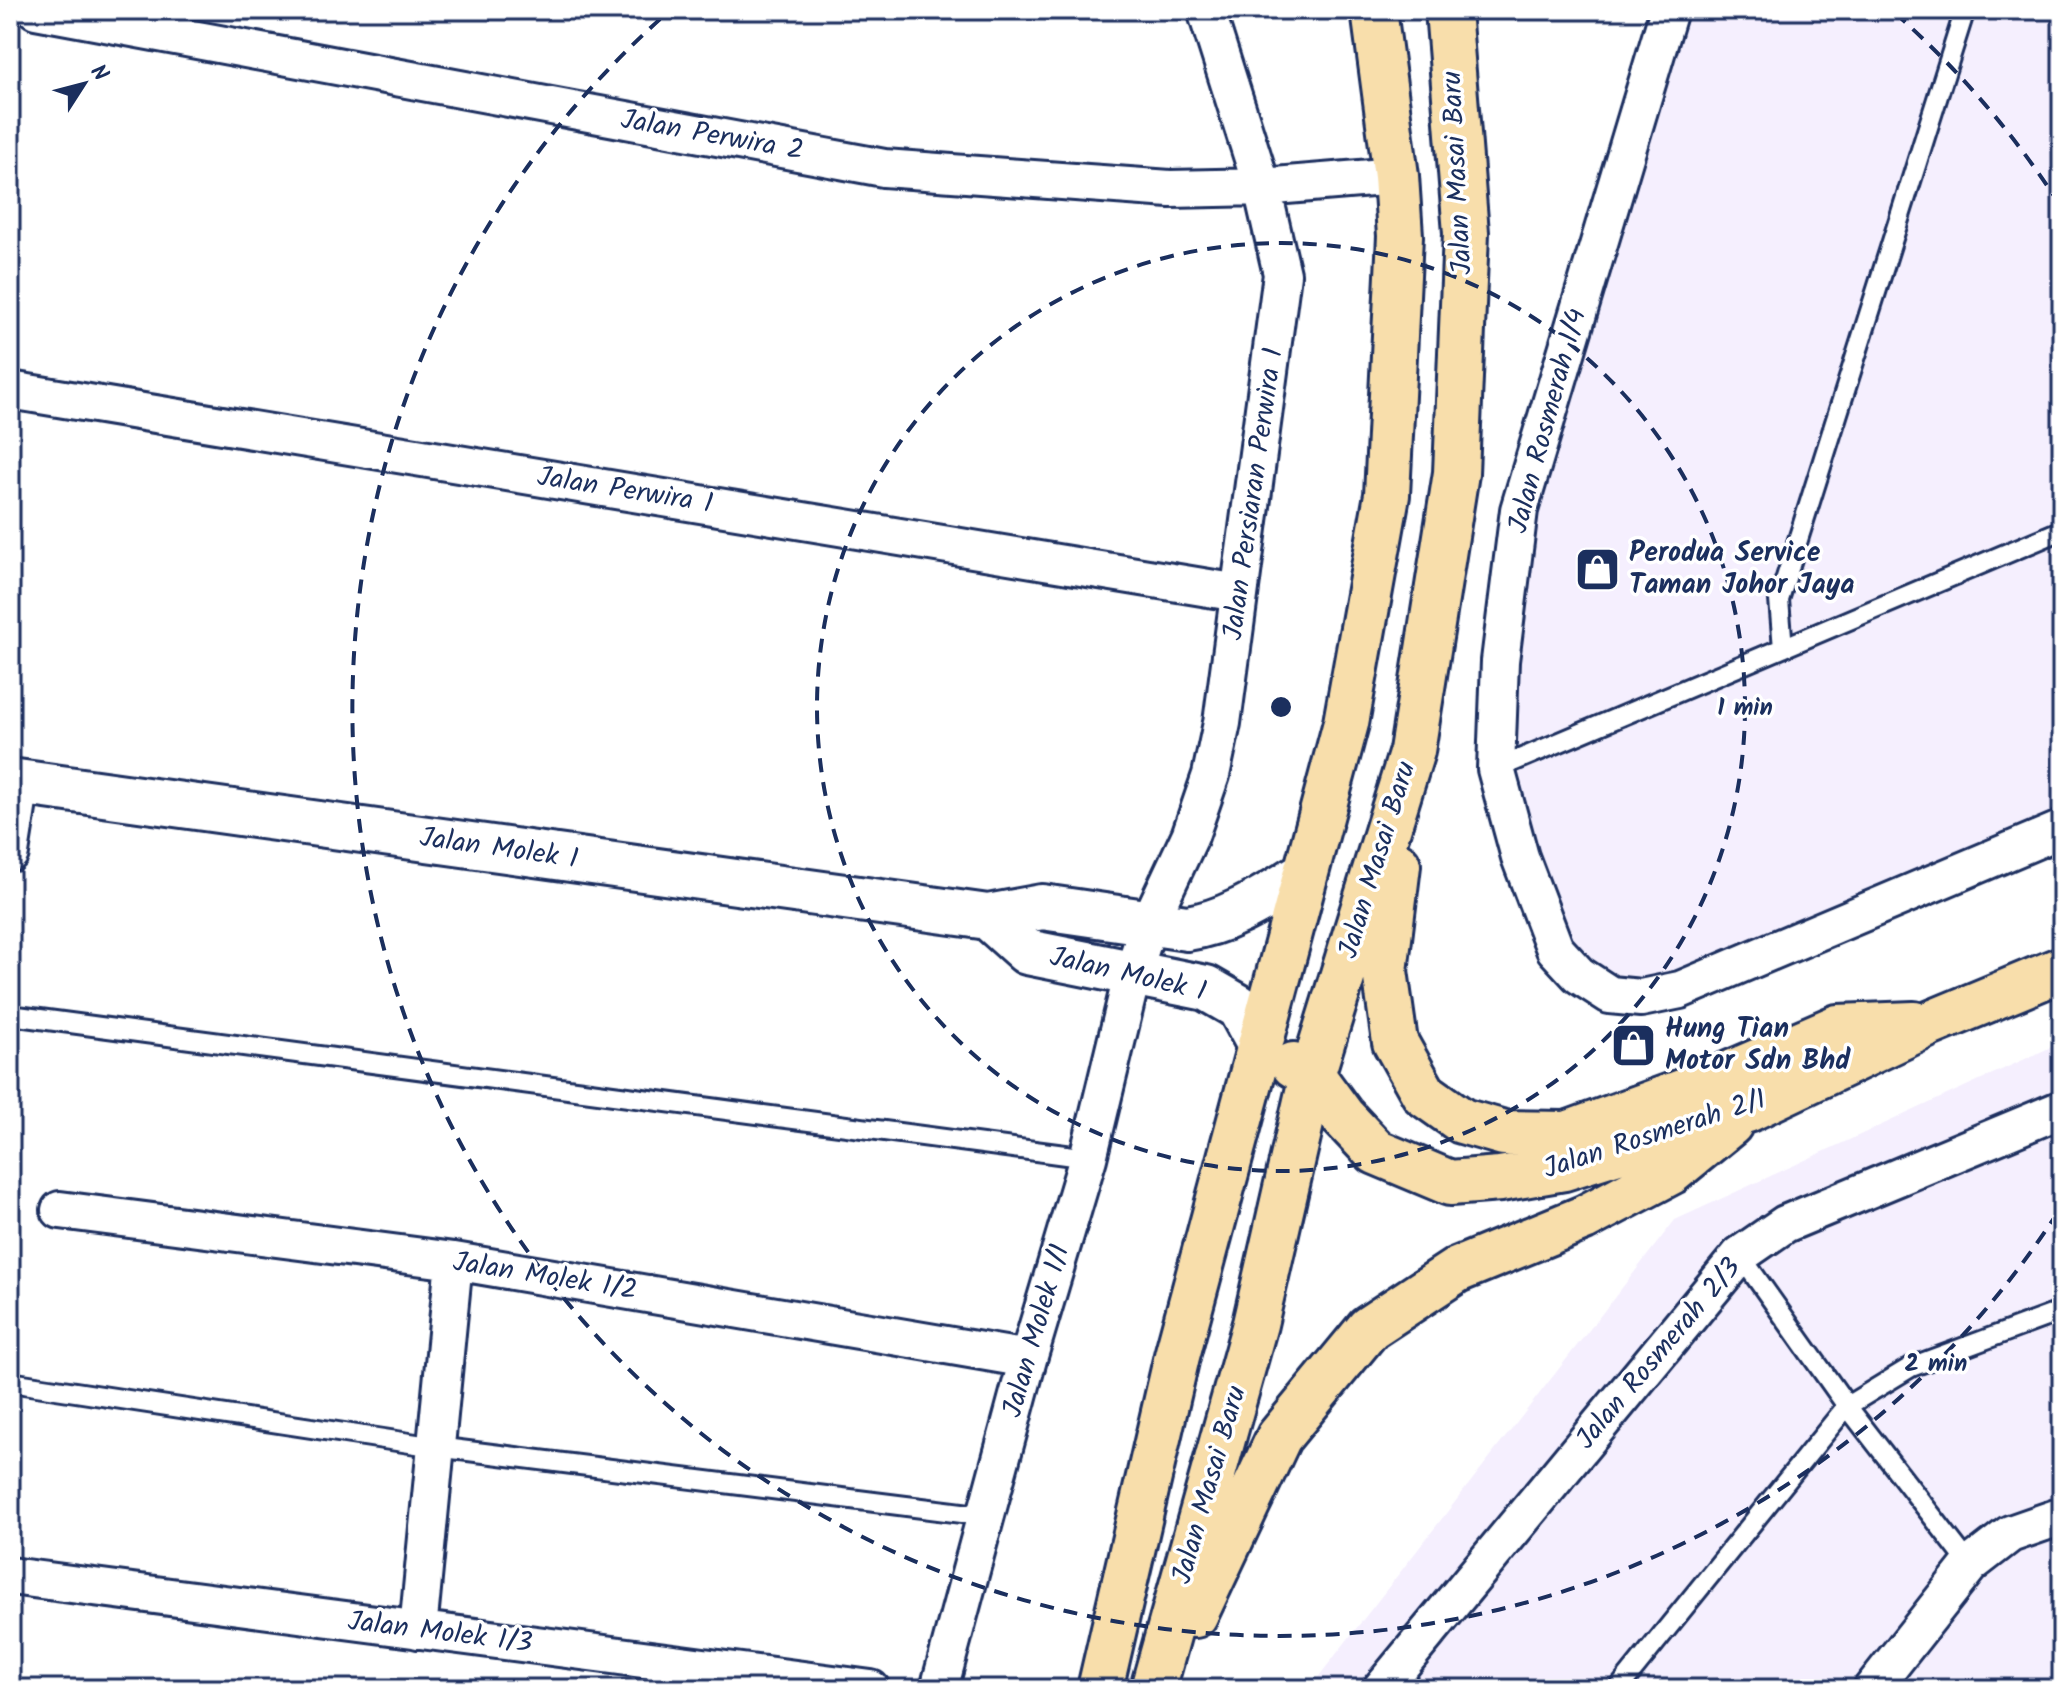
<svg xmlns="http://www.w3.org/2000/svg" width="2072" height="1699" font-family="Kalam,sans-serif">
  <rect width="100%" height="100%" fill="#fff"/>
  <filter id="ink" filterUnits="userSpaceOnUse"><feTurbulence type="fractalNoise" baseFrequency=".0125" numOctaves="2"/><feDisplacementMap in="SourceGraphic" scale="16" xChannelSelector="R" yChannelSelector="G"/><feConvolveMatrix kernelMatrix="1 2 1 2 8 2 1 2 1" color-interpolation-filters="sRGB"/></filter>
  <g filter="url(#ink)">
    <!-- built -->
    <path fill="#f5effe" d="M 1687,10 L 2062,10 L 2062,812 L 1680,975 L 1614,984 L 1570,942 L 1532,851 L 1511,773 L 1514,657 L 1531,515 Z
      M 2062,1042 L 2062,1689 L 1309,1689 L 1675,1220 Z"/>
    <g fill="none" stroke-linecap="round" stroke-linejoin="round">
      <defs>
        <path id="service" d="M 1783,648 L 1779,600 L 1965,10
          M 1496,769 L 2062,530
          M 10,1015 L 1088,1158
          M 1740,1255 L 1847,1406 L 1970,1565
          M 10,1382 L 436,1447 L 986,1516
          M 1618,1689 L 1847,1406 L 1911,1367 L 2062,1311"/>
        <path id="minor" d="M 36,10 L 884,168 L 1170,189 L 1262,187 L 1396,176
          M 1669,10 L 1519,510 L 1500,661 L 1496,769 L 1520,857 L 1555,949 L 1579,975 L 1610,995 L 1641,998 L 1680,990 L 2062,829
          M 10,390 L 1239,593
          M 10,853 L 21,783
          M 60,1210 L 454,1261 L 1028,1359
          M 10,1576 L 871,1689
          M 418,1630 L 454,1261
          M 939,1689 L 1028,1359 L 1088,1158 L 1133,972 L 1149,923 L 1190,836 L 1211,775 L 1222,723 L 1282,274 L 1262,187 L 1206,10
          M 1381,1689 L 1740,1255 L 1785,1224 L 2062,1109
          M 1872,1689 L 1970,1565 L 2010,1534 L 2062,1516"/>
        <path id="tertiary" d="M 10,781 L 988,917 L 1042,907 L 1187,928 C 1230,922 1267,896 1304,874
          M 988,917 L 1027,952 L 1206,988 L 1239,1007 L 1258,1042"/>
        <path id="primary" d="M 1398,865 L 1385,971 L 1395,1042 L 1424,1094 L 1462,1121 L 1504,1133 L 1567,1134 L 1715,1080 L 1838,1027 L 1914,1024
          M 1294,1065 L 1312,1075 L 1342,1116 L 1376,1152 L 1450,1183 L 1500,1179 L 1564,1168 L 1747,1110 L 1929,1024 L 2062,969
          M 1195,1615 L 1279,1437 L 1369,1328 L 1457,1270 L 1584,1218 L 1671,1172 L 1730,1124
          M 1100,1689 L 1177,1356 L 1346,723 L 1387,495 L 1400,236 L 1396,176 L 1374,10
          M 1153,1689 L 1255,1324 L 1312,1075 L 1412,751 L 1456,473 L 1466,233 L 1448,10"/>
      </defs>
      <!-- service casing -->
      <use href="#service" stroke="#1b2f5e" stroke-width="24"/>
      <!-- minor casing -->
      <use href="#minor" stroke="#1b2f5e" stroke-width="42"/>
      <!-- tertiary casing -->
      <use href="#tertiary" stroke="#1b2f5e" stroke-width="50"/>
      <!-- primary casing -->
      <use href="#primary" stroke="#1b2f5e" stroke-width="50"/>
      <!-- service -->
      <use href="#service" stroke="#fff" stroke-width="18"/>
      <!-- minor -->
      <use href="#minor" stroke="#fff" stroke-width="36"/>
      <!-- tertiary -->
      <use href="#tertiary" stroke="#fff" stroke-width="44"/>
      <!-- primary -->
      <use href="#primary" stroke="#f8deab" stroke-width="44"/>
    </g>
  </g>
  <!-- distance rings -->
  <g fill="none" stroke="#1b2f5e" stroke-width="4" stroke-dasharray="14 10">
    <circle cx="1281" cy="707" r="464"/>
    <path d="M2058 1212A927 927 0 1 1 667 13M1895 13A927 927 0 0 1 2058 202"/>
  </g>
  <!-- icons -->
  <defs>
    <symbol id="shop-square" viewBox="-11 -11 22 22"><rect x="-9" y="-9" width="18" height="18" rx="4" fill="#1b2f5e" stroke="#fff"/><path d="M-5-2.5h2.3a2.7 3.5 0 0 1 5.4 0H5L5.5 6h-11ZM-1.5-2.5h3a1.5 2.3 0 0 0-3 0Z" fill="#fff"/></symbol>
  </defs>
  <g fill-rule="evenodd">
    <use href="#shop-square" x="1572" y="544" width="51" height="51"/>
    <use href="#shop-square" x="1608" y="1020" width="51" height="51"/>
  </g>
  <g text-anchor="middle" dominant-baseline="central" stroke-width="7" stroke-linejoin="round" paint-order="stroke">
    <!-- street labels -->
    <g font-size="28" fill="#1b2f5e" stroke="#fff">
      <text transform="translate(712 136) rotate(10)">Jalan Perwira 2</text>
      <text transform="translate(1458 173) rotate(-93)">Jalan Masai Baru</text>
      <text transform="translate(1548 421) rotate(-75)">Jalan Rosmerah 1/4</text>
      <text transform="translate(625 491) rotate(9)">Jalan Perwira 1</text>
      <text transform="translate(1254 494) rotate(-82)">Jalan Persiaran Perwira 1</text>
      <text transform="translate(499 849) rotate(8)">Jalan Molek 1</text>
      <text transform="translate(1378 860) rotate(-73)">Jalan Masai Baru</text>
      <text transform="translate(1128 975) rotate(13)">Jalan Molek 1</text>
      <text transform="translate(1655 1135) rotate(-18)">Jalan Rosmerah 2/1</text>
      <text transform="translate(545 1277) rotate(9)">Jalan Molek 1/2</text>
      <text transform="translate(1037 1331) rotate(-74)">Jalan Molek 1/1</text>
      <text transform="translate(1659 1354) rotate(-50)">Jalan Rosmerah 2/3</text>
      <text transform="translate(1210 1485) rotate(-74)">Jalan Masai Baru</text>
      <text transform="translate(440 1633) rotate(7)">Jalan Molek 1/3</text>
    </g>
    <!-- poi labels -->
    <g font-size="28" font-weight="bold" fill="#1b2f5e" stroke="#fff" text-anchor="start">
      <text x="1629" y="553">Perodua Service<tspan x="1629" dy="32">Taman Johor Jaya</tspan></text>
      <text x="1665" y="1029">Hung Tian<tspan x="1665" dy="32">Motor Sdn Bhd</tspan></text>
    </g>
  </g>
  <circle cx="1281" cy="707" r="12" fill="#1b2f5e" stroke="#fff" stroke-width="4"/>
  <g font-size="24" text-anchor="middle" font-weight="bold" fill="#1b2f5e" stroke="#fff" stroke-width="7" stroke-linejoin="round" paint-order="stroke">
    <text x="1745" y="715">1 min</text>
    <text x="1936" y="1371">2 min</text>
  </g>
  <!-- margin -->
  <rect width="2072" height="1699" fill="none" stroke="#fff" stroke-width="40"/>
  <rect x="20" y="20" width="2032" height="1659" fill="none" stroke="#1b2f5e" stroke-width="3" filter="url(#ink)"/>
  <!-- north arrow -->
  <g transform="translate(84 84) rotate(54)" stroke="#ffffff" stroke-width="6" paint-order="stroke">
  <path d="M0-6L14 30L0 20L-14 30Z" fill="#1b2f5e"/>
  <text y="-12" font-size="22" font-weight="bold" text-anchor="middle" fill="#1b2f5e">N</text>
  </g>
</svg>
